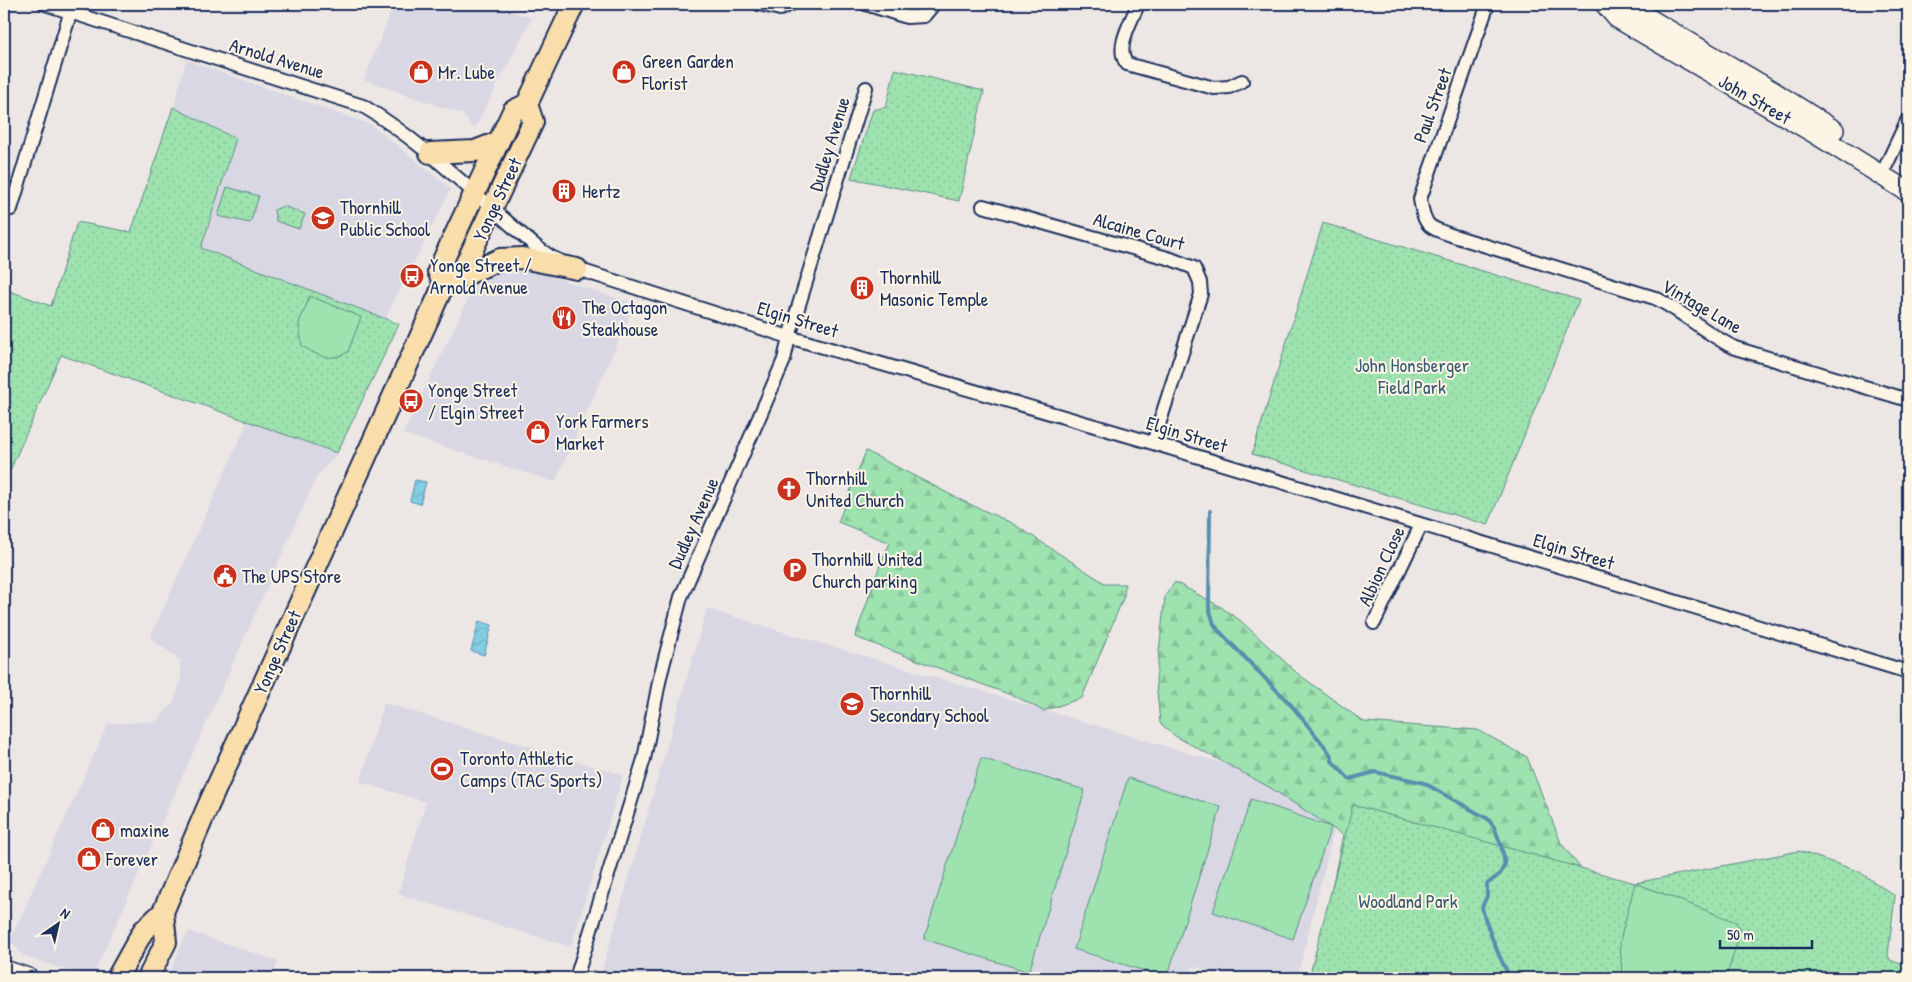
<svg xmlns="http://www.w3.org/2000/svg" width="1912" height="982" font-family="'Patrick Hand',sans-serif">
  <defs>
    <pattern id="forest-firs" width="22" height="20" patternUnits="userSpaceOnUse" patternTransform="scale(1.25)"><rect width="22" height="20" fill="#9ee3af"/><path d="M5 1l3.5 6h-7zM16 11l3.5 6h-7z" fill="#88c399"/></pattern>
    <pattern id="park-dots" width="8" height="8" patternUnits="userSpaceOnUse" patternTransform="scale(1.25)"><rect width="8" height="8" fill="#9ee3af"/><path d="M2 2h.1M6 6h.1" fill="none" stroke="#88c399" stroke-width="1.8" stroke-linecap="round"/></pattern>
    <pattern id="water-waves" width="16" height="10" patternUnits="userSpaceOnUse" patternTransform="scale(1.25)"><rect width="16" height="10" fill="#83cde4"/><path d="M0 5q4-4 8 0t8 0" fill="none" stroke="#71b0c6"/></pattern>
  </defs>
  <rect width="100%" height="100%" fill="#ece7e4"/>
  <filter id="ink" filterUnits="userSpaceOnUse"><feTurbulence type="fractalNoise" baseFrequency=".02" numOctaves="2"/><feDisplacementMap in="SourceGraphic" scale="10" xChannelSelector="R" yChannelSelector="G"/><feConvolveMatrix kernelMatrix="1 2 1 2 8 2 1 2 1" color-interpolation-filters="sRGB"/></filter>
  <g filter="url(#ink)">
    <!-- built -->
    <path fill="#d8d7e3" d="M 394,4 L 489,4 L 532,18 L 474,129 L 462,114 L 364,80 Z
      M 186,60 L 372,125 L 451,189 L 385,319 L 201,248 L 236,139 L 174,107 Z
      M 513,264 L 635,304 L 555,482 L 403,434 L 482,270 Z
      M 248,421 L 337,453 L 316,478 L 92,978 L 23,956 L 10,940 L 108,724 L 157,721 L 173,703 L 181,680 L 180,660 L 150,638 Z
      M 707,609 L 1342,799 L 1297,978 L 1230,978 L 1193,966 L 1189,978 L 626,978 L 602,970 Z
      M 384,703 L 623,775 L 571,947 L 398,894 L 426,802 L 360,782 Z
      M 188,931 L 278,961 L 273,978 L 167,978 Z"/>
    <!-- forest -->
    <path fill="url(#forest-firs)" stroke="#5c8986" d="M 866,451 L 963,501 L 1012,523 L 1106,584 L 1125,584 L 1124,596 L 1082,698 L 1043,711 L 1019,698 L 855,637 L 881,562 L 890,543 L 838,522 Z
      M 1175,582 L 1221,607 L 1241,621 L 1298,674 L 1364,722 L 1478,730 L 1527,757 L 1561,843 L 1582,870 L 1313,978 L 1343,835 L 1269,787 L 1175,736 L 1160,723 L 1156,680 L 1165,596 Z"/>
    <!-- park -->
    <path fill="url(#park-dots)" stroke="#5c8986" d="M 895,69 L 984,91 L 959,201 L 851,178 L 873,110 L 886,107 Z
      M 173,107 L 236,139 L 201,248 L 399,324 L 337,453 L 61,355 L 8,475 L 4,473 L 4,289 L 51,306 L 77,222 L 131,232 Z
      M 227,187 L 259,196 L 250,223 L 218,216 Z
      M 283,206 L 305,214 L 299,229 L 276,221 L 274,210 Z
      M 1323,223 L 1579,300 L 1488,525 L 1252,454 Z
      M 1353,805 L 1635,883 L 1799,851 L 1858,871 L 1895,896 L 1888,955 L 1890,960 L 1906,966 L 1908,978 L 1309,978 Z"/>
    <!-- garden -->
    <path fill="#9ee3af" stroke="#5c8986" d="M 310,296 L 361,317 L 348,352 C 328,362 321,357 302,346 L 299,323 Z
      M 981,758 L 1085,790 L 1029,972 L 924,939 Z
      M 1128,778 L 1221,807 L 1167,978 L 1074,949 Z
      M 1251,799 L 1331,827 L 1293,939 L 1213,912 Z
      M 1635,883 L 1736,922 L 1741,930 L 1726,978 L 1622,978 L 1620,941 Z"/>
    <!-- water -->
    <path fill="url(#water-waves)" stroke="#598eae" d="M 415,480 L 426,482 L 420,504 L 410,501 Z
      M 479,621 L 492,625 L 484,655 L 471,651 Z"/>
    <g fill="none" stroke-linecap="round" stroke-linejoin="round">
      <!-- stream -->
      <path stroke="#598eae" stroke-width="4" d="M 1210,511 L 1209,608 L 1214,624 L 1219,631 L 1292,706 L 1326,748 L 1332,757 L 1332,761 L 1349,779 L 1375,772 L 1424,783 L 1488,819 L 1494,827 L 1501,845 L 1505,864 L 1500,874 L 1487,884 L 1487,896 L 1482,907 C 1484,919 1504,972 1512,978"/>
      <defs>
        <path id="street" d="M 45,4 L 363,106 C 428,145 479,200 538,248 L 551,257 L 577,269 L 789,337 L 1153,443 L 1908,672
          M 759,4 L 780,9 L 791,4
          M 866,4 L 907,17 L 924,16 L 934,4
          M 1138,4 C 1132,21 1114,48 1127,64 L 1214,88 L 1229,87 L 1242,81
          M 1488,4 L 1420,199 C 1425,227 1427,227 1454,236 L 1655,298 C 1684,312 1706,334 1735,348 L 1908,400
          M 1882,174 L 1908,119
          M 983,206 L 1171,259 L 1194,268 L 1200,282 L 1201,294 L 1153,443
          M 11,209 L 73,4
          M 1374,623 L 1421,525
          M 576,978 L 644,759 L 660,677 L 681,597 L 784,360 L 789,337 L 866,88"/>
        <path id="secondary" d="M 1605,4 L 1617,18 L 1814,133 L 1908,192
          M 1624,4 L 1774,92 L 1834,130
          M 4,970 L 28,978"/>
        <path id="primary" d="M 430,153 L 475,151 L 498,142
          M 459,278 L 500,259 L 522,258 L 577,269
          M 444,284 L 438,271 L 513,111 L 527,104 L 574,4
          M 117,978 L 143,931 L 163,912 L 208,806 L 444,284 L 459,278 L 533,122 L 527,104
          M 148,978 L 166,942 L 163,912"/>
      </defs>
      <!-- street casing -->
      <use href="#street" stroke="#1b2f5e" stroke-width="16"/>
      <!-- secondary casing -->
      <use href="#secondary" stroke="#1b2f5e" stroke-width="22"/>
      <!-- primary casing -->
      <use href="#primary" stroke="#1b2f5e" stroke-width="24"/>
      <!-- street -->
      <use href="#street" stroke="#fcf5e5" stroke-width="12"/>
      <!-- secondary -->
      <use href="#secondary" stroke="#fcf5e5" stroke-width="19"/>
      <!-- primary -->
      <use href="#primary" stroke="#f9ddab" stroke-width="20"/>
    </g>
  </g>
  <!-- icons -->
  <defs>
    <symbol id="shop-disc" viewBox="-11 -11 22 22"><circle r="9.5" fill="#c8321e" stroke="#fcf5e5"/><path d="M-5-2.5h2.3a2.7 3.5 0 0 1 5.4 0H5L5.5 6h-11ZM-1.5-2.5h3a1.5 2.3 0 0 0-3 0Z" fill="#fff"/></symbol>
    <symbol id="building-disc" viewBox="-11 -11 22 22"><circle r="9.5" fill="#c8321e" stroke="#fcf5e5"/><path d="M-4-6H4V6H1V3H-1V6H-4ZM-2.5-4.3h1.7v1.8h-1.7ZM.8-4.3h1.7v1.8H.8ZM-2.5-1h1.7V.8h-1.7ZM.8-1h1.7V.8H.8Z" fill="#fff"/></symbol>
    <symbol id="school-disc" viewBox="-11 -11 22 22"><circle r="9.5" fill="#c8321e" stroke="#fcf5e5"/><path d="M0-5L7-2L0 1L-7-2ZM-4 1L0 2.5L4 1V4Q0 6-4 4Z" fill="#fff"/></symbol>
    <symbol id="bus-disc" viewBox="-11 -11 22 22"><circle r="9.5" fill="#c8321e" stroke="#fcf5e5"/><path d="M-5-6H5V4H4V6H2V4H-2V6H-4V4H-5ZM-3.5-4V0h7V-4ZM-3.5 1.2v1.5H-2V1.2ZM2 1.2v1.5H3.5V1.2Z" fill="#fff"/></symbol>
    <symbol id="restaurant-disc" viewBox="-11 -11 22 22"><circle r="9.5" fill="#c8321e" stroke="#fcf5e5"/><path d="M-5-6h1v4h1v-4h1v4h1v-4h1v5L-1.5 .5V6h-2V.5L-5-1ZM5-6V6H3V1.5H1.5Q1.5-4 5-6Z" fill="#fff"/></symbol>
    <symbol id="church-disc" viewBox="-11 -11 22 22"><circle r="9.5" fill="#c8321e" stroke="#fcf5e5"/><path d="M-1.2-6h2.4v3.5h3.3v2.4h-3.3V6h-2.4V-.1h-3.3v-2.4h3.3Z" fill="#fff"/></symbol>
    <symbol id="parking-disc" viewBox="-11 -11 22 22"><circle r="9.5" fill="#c8321e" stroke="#fcf5e5"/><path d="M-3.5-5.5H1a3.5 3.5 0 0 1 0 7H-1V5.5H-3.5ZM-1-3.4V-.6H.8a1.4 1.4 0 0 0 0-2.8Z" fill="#fff"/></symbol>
    <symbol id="civic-disc" viewBox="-11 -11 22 22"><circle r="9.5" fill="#c8321e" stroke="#fcf5e5"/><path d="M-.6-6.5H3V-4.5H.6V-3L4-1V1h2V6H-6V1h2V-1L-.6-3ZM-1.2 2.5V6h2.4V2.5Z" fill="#fff"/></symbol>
    <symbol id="stadium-disc" viewBox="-11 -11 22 22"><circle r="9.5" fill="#c8321e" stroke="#fcf5e5"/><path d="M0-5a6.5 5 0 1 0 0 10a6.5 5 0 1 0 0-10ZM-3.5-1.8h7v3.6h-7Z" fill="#fff"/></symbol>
  </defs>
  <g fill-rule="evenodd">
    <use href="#shop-disc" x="407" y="58" width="28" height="28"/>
    <use href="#shop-disc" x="610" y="58" width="28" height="28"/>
    <use href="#building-disc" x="550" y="177" width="28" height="28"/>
    <use href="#school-disc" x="309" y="204" width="28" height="28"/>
    <use href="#bus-disc" x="398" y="262" width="28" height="28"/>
    <use href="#building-disc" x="848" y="274" width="28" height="28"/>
    <use href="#restaurant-disc" x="550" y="304" width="28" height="28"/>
    <use href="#bus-disc" x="397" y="387" width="28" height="28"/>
    <use href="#shop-disc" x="524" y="418" width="28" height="28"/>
    <use href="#church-disc" x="775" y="475" width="28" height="28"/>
    <use href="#parking-disc" x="781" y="556" width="28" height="28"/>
    <use href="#civic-disc" x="211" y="562" width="28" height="28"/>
    <use href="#school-disc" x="838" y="690" width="28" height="28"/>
    <use href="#stadium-disc" x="428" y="755" width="28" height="28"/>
    <use href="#shop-disc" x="89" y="816" width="28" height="28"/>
    <use href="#shop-disc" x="75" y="845" width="28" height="28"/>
  </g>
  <g text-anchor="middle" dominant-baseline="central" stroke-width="4" stroke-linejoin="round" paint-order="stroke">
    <!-- street labels -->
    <g font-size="19" fill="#1b2f5e" stroke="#fcf5e5">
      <text transform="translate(277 58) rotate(17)">Arnold Avenue</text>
      <text transform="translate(1755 99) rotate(30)">John Street</text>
      <text transform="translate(1432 105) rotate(-70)">Paul Street</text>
      <text transform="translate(829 144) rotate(-73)">Dudley Avenue</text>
      <text transform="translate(497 199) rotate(-65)">Yonge Street</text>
      <text transform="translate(1139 231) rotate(16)">Alcaine Court</text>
      <text transform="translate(1702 306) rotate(30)">Vintage Lane</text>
      <text transform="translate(798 319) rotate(17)">Elgin Street</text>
      <text transform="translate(1187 434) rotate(17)">Elgin Street</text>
      <text transform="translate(693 523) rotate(-66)">Dudley Avenue</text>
      <text transform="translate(1574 551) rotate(17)">Elgin Street</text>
      <text transform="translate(1381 566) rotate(-65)">Albion Close</text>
      <text transform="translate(277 652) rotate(-66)">Yonge Street</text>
    </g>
    <!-- poi labels -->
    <g font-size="19" fill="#1b2f5e" stroke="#fcf5e5" text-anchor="start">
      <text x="642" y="61">Green Garden<tspan x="642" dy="22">Florist</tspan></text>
      <text x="438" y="72">Mr. Lube</text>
      <text x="582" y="191">Hertz</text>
      <text x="340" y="207">Thornhill<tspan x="340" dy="22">Public School</tspan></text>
      <text x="430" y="265">Yonge Street /<tspan x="430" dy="22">Arnold Avenue</tspan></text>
      <text x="880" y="277">Thornhill<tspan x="880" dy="22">Masonic Temple</tspan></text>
      <text x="582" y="307">The Octagon<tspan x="582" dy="22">Steakhouse</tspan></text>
      <text x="428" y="390">Yonge Street<tspan x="428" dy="22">/ Elgin Street</tspan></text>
      <text x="556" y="421">York Farmers<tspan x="556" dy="22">Market</tspan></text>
      <text x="806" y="478">Thornhill<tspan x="806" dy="22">United Church</tspan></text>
      <text x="812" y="559">Thornhill United<tspan x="812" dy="22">Church parking</tspan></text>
      <text x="242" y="576">The UPS Store</text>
      <text x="870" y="693">Thornhill<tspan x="870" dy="22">Secondary School</tspan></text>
      <text x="460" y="758">Toronto Athletic<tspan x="460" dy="22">Camps (TAC Sports)</tspan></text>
      <text x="120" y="830">maxine</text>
      <text x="106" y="859">Forever</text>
    </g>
    <!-- park labels -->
    <g font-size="19" fill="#3c5c72" stroke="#fcf5e5">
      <text x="1412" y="365">John Honsberger<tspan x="1412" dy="22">Field Park</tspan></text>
      <text x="1408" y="901">Woodland Park</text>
    </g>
  </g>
  <!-- margin -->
  <rect width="1912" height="982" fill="none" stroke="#fcf5e5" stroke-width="20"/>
  <rect x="10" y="10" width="1892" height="962" fill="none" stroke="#1b2f5e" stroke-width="2" filter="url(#ink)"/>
  <!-- north arrow -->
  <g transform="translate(58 924) rotate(34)" stroke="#fcf5e5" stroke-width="4" paint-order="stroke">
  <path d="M0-4L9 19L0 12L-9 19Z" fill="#1b2f5e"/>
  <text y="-8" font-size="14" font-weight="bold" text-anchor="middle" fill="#1b2f5e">N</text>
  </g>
  <!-- scale -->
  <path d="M1720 940v8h92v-8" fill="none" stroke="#1b2f5e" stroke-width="2.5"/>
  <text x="1727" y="940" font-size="15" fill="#1b2f5e" stroke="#fcf5e5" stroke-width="4" paint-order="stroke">50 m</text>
</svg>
